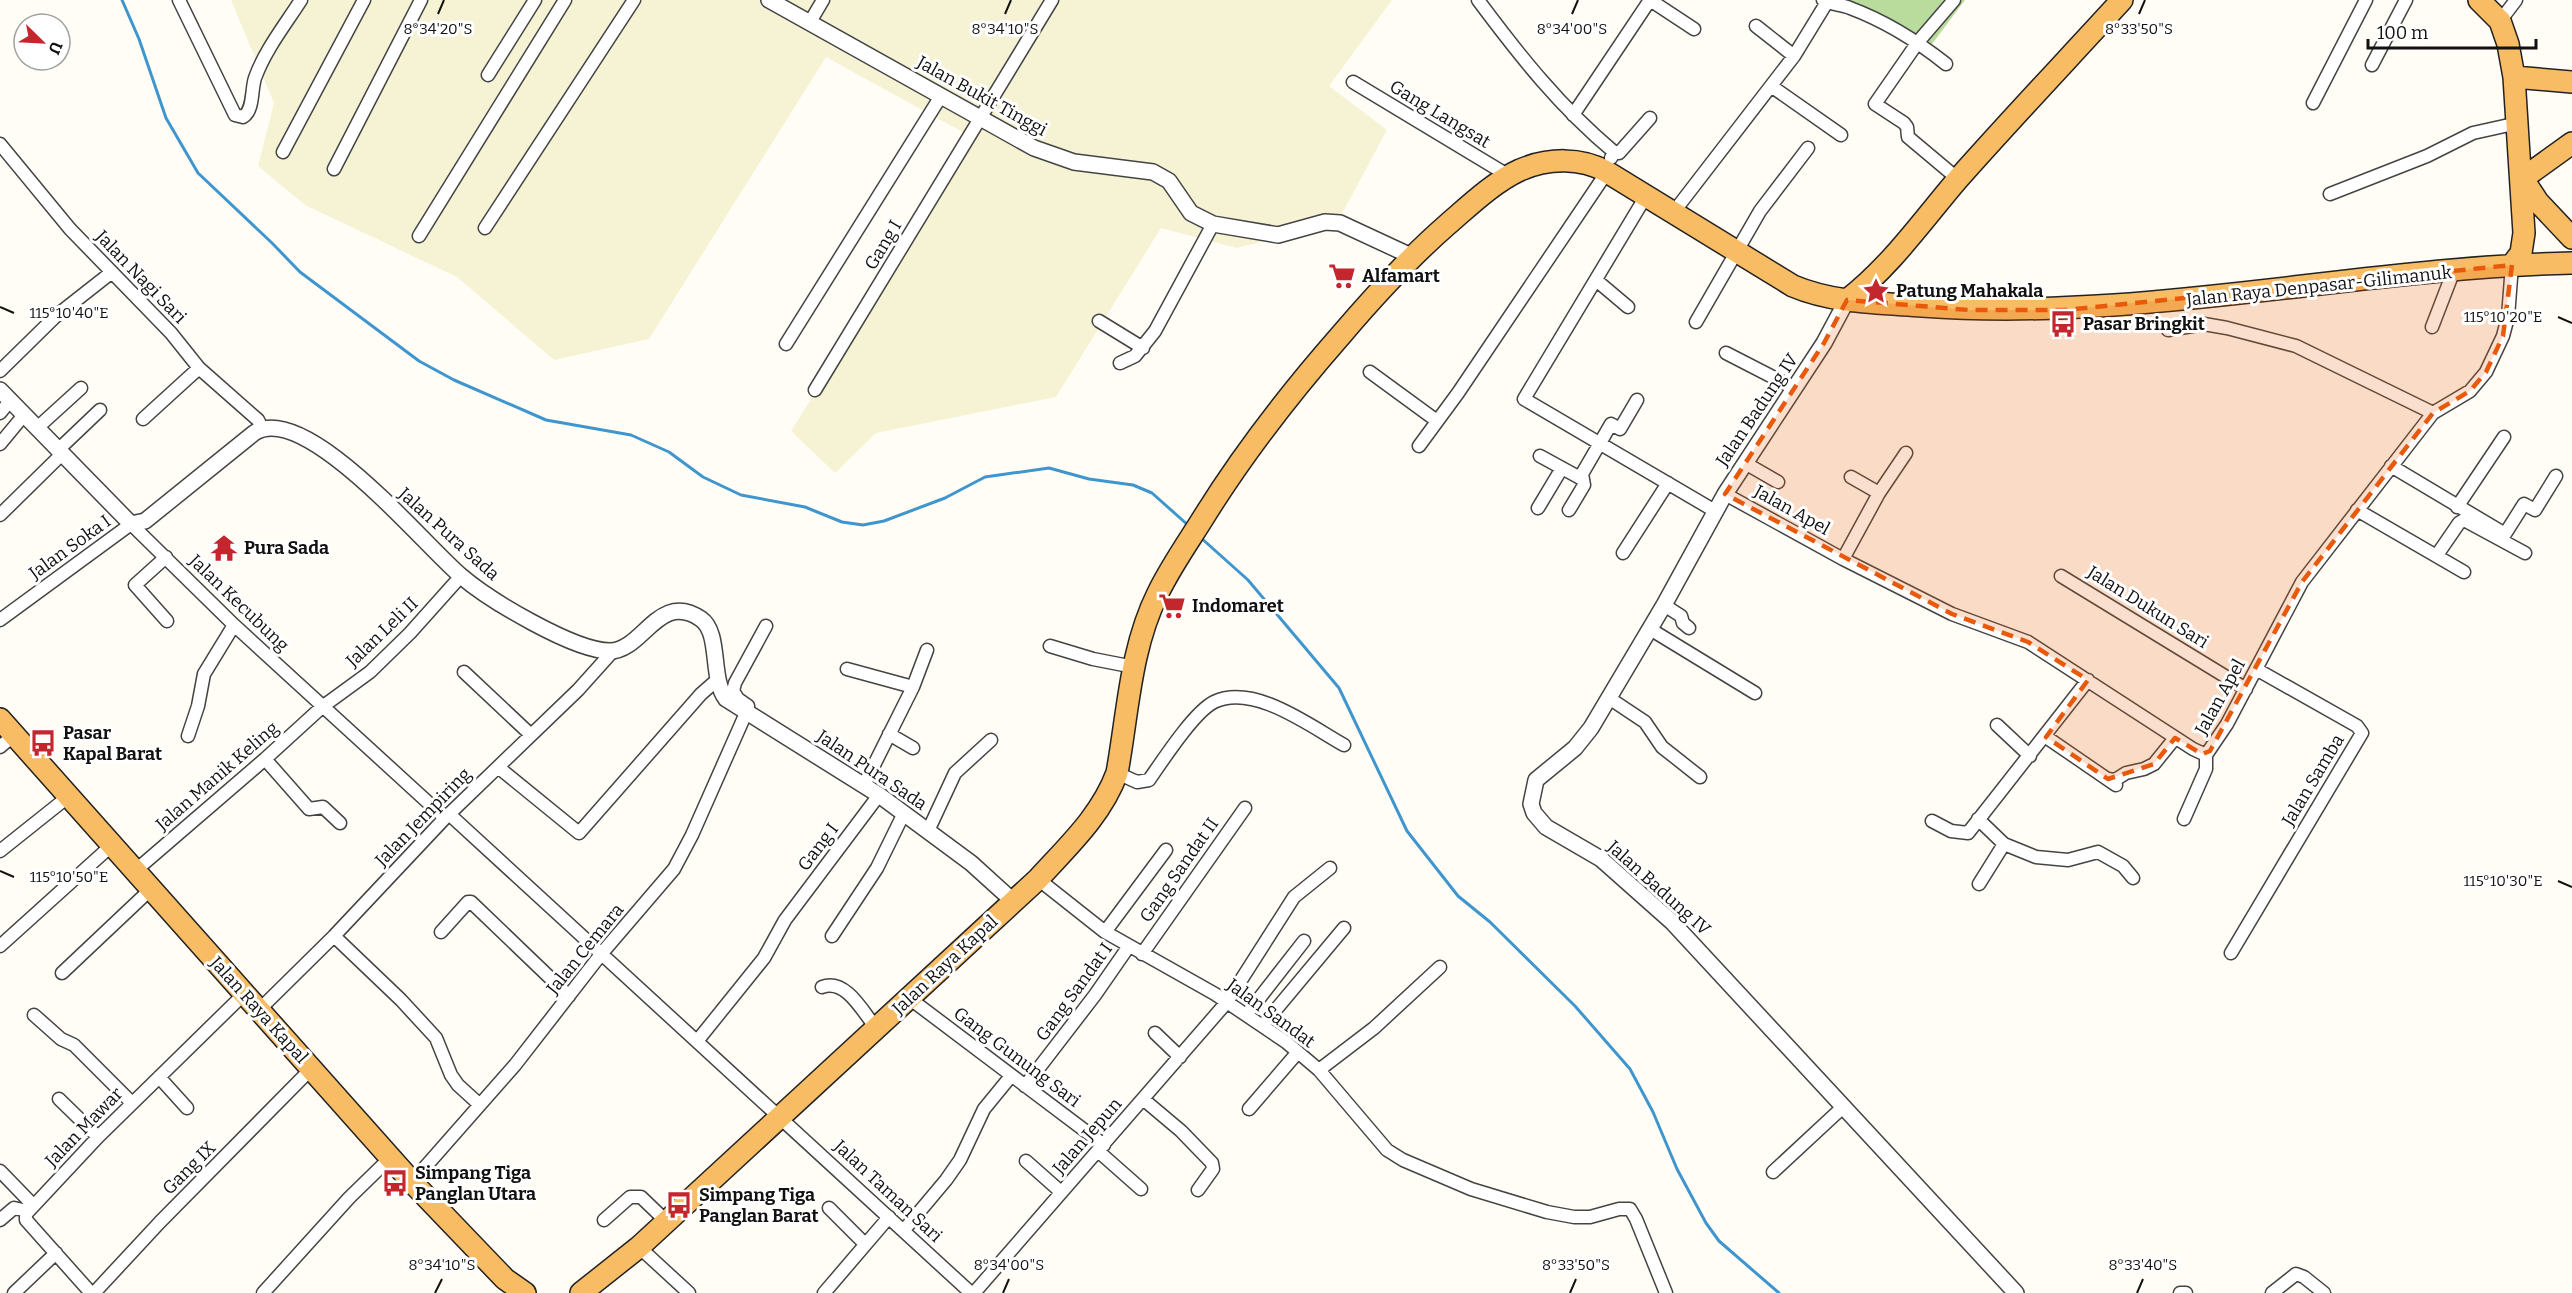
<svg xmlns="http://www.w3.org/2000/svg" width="2572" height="1293" font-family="Bitter,serif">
  <rect width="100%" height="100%" fill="#fffdf5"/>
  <!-- farmland -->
  <path fill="#f6f3d4" d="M 231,0 L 1392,0 L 1329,86 L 1387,130 L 1337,223 L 1237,248 L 1161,228 L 1056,397 L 876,433 L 835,473 L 791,431 L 975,139 L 826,57 L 649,339 L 554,360 L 457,277 L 305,205 L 258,166 L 274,103 Z"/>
  <!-- forest -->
  <path fill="#b9dc9c" d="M 1831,0 L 1965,0 L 1932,44 Z"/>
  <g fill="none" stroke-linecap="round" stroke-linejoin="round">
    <!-- stream -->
    <path stroke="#3f96cf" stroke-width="3" d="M 122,0 L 139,39 L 166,118 L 198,173 L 272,243 L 300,272 L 419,361 L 454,380 L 546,420 L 631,435 L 669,452 L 703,477 L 741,495 L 805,507 L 842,522 L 863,525 L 884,521 L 945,498 L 985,477 L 1049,468 L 1089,479 L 1133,485 L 1152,493 L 1189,526
      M 1200,537 L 1248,580 L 1339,688 L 1407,831 L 1458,896 L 1490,922 L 1575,1006 L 1630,1069 L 1653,1112 L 1677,1169 L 1706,1223 L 1719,1241 L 1779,1293"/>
    <defs>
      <path id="minor" d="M 179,0 L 235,115 L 243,117 C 254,110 251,90 255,78 C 265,50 285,25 301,0
        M 1478,0 C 1519,55 1560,107 1614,152
        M 1650,0 L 1694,29
        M 1823,0 C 1831,5 1841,4 1850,8 C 1885,21 1917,41 1946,64
        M 1954,0 L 1918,42 L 1875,104 L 1904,123 L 1907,127 L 1908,137 L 1958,179
        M 2500,21 L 2516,0
        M 810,22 L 823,0
        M 1756,26 L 1794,56
        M 2372,65 L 2406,0
        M 488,75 L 535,0
        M 1353,82 L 1509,176
        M 1771,86 L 1841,135
        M 2313,103 L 2366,0
        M 1573,115 L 1650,0
        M 0,144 L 70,229 L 171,333 L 199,368 L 258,420 L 262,428
        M 283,152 L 364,0
        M 1611,158 L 1614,152 L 1619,153 L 1650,118
        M 334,169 L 421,0
        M 2330,194 L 2427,156 L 2473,133 L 2518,123
        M 1646,196 L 1524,399 L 1715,511
        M 1673,213 L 1794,56 L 1827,2
        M 485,228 L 634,0
        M 419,236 L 565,0
        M 1596,280 L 1628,307
        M 1099,321 L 1143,348
        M 1696,322 L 1760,211 L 1808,148
        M 2432,327 L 2454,270
        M 2168,330 L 2204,324 L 2227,328 L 2296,346 L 2433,413
        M 786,344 L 941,96
        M 1726,353 L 1794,388
        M 1120,363 L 1135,356 L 1155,331 L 1213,224
        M 0,371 L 56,316 L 112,272
        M 1370,372 L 1437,421
        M 815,390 L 1052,0
        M 0,413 L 10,401
        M 143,419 L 199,368
        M 37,428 L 81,388
        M 0,444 L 24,415
        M 1419,446 L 1458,393 L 1607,172
        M 58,450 L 100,410
        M 1540,456 L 1582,479
        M 1745,463 L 1778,482
        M 2391,466 L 2505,534 L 2524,504 L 2535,510 L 2556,476
        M 1851,477 L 1879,493
        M 1725,494 L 1843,559 L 1952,614 L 2028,642 L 2193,749 L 2206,755 L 2227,724 L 2302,582 L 2433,413 L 2470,391 L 2486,372 L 2503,336 L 2508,317 L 2512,265
        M 2457,507 L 2504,437
        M 1538,508 L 1562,468
        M 1569,510 L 1584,485 L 1582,474 L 1611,424 L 1620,429 L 1637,400
        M 2357,510 L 2464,572
        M 0,515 L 62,454
        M 1623,553 L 1668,483
        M 2437,555 L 2459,523 L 2464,520 L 2525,553
        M 166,557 L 135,585 L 167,621
        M 1843,559 L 1879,493 L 1906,453
        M 2061,576 L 2246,689
        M 1664,605 L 1681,616 L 1683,623 L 1689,628
        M 0,620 L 131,524 L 234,625 L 445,818
        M 1650,629 L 1755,693
        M 1050,646 L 1093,659 L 1134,667
        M 847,669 L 913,687
        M 464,672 L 531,735
        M 1609,698 L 1645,722 L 1662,747 L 1700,777
        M 748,706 L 738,699 L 733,691 L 735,683 L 766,626
        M 1997,725 L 2030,756
        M 889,734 L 913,748
        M 188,736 L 198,706 L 204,674 L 234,625
        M 2046,737 L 2116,785
        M 0,747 L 14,735
        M 265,759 L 309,809 L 323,807 L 340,823
        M 498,767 L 579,833 L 701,694 L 717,680
        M 1117,773 L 1137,782 L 1149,780 C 1163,760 1194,712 1214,702 C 1254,683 1310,726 1344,745
        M 2108,779 L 2115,780 L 2126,773 L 2144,769 L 2154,764 L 2175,738
        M 864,785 L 913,687 L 927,650
        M 449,814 L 971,1293
        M 1978,819 L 2004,844 L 2036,857 L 2068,860 L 2098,852 L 2123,866 L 2133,878
        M 2184,819 L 2206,769 L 2206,755
        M 1932,821 L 1951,831 L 1968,833 L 2088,680
        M 928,831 L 955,773 L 991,740
        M 0,851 L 69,796
        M 135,871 L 265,759 L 322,707 L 370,672 L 410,633 L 461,576
        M 1038,879 L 1105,932 L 1215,994 L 1286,1042 L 1319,1070 L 1387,1150 L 1403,1160 L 1471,1189 L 1547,1212 L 1574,1217 L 1590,1217 L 1619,1209 L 1630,1209 L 1636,1219 L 1666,1293
        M 1979,884 L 2004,844
        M 441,932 L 468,902 L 471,902 L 569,996
        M 1105,932 L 1166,850
        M 334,936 L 401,1000 L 436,1038 L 451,1075 L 458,1085 L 480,1105
        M 832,936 L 877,868 L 904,813
        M 0,946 L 112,845
        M 2231,953 L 2362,733 L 2357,726 L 2256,669
        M 1142,954 L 1245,808
        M 62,973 L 151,889
        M 822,987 C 846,978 863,1012 876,1028
        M 909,998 L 1104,1145
        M 259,1010 L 334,936 L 445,818 L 578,690 L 613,651
        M 1247,1014 L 1304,941
        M 34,1015 L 61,1039 L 74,1045 L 132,1103
        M 1263,1025 L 1344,928
        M 1155,1033 L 1180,1057
        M 698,1040 L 764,958 L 785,920 L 879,795
        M 1319,1070 L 1374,1028 L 1440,967
        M 159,1077 L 187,1108
        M 1025,1086 L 1095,995 L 1129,946
        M 59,1099 L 98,1137
        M 1143,1099 L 1181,1131 L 1212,1163 L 1213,1169 L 1198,1190
        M 1249,1109 L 1298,1052
        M 1098,1151 L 1141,1189
        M 1026,1161 L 1061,1192
        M 0,1171 L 33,1205
        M 1773,1172 L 1843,1107
        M 412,1182 L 515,1065 L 602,953 L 674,869 L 692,835 L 746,713
        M 829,1208 L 865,1244
        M 0,1220 L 14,1208 L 28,1211
        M 604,1220 L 630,1197 L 641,1197 L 667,1222
        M 904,1230 L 946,1180 L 960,1160 L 984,1109 L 1011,1076
        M 639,1247 L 689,1293
        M 14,1293 L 56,1253
        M 91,1293 L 26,1220 L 26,1214 L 98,1137 L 244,994
        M 94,1293 L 160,1222 L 311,1069
        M 263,1293 L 349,1198 L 390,1158
        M 824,1293 L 889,1217
        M 974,1293 L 1227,1002 L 1294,897 L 1330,868
        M 2180,1293 L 2186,1293
        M 2272,1293 L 2296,1274 L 2304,1277 L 2324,1293"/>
      <path id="tertiary" d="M 769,0 L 1034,148 L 1074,162 L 1153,172 L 1169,181 L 1191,213 L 1213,224 L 1278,235 L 1325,222 L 1340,223 L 1411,256
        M 1847,300 L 1824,343 L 1725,494 L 1664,605 L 1591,728 L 1575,748 L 1536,780 L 1531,804 L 1534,813 L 1546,827 L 1601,859 L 1672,922 L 2016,1293
        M 0,390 L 131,524 L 145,521 L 254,433 C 305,400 424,545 461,576 C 489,600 574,651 610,651 C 643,651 659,590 701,619 C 721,633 710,678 726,699 L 879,795 L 971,863 L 1013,901"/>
      <path id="trunk" d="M 2479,0 L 2500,21 L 2508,44 L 2514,77 L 2524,233 L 2521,253 L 2512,265
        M 2514,77 L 2572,82
        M 2522,179 L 2572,143
        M 2523,179 L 2538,202 L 2572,238
        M 1847,300 C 1891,266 1922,221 1958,179 C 2012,118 2068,59 2122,0
        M 0,719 L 412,1182 L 505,1279 L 525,1293
        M 581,1293 L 639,1247 L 1038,879 C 1068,846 1101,816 1117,773 C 1128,713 1130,649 1158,593 C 1171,566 1189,541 1205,515 C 1245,451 1291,392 1341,335 C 1375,295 1409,258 1448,224 C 1470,205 1494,182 1520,170 C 1548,158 1581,157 1607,172 L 1793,286 C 1833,303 1879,303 1922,306 C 2141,322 2355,268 2572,263"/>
    </defs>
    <!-- minor casing -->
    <use href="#minor" stroke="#444" stroke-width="15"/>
    <!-- tertiary casing -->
    <use href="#tertiary" stroke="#444" stroke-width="18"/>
    <!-- trunk casing -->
    <use href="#trunk" stroke="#222" stroke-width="24"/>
    <!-- minor -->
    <use href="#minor" stroke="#fff" stroke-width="12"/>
    <!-- tertiary -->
    <use href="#tertiary" stroke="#fff" stroke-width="15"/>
    <!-- trunk -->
    <use href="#trunk" stroke="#f7bc64" stroke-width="21"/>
  </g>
  <!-- marked area -->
  <path fill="#e8590c" fill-opacity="0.2" stroke="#e8590c" stroke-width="4.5" stroke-dasharray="12 8" stroke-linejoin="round" d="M 2512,265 L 2503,336 L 2486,372 L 2470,391 L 2433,413 L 2302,582 L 2210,751 L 2202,754 L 2175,738 L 2154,764 L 2108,779 L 2046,737 L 2088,680 L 2028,642 L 1952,614 L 1725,494 L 1824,343 L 1847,300 L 1969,310 L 2065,310 Z"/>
  <!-- ticks -->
  <path fill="none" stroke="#111" stroke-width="2" d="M 438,14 L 444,0M 1005,14 L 1011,0M 1572,14 L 1578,0M 2139,14 L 2145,0M 0,307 L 14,313M 2558,317 L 2572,323M 0,871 L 14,877M 2558,881 L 2572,887M 435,1293 L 442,1279M 1003,1293 L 1009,1279M 1570,1293 L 1576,1279M 2137,1293 L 2143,1279"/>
  <!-- icons -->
  <defs>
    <symbol id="supermarket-bare" viewBox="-9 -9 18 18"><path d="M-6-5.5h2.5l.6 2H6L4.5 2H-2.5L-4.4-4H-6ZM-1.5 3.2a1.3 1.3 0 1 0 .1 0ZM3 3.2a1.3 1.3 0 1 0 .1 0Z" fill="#c4262e" stroke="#fff" stroke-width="2.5" paint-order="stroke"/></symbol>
    <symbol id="sight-bare" viewBox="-9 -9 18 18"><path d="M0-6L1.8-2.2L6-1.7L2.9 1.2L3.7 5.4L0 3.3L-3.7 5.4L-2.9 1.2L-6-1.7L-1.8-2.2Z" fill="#c4262e" stroke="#fff" stroke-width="2.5" paint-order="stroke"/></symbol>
    <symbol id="bus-bare" viewBox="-9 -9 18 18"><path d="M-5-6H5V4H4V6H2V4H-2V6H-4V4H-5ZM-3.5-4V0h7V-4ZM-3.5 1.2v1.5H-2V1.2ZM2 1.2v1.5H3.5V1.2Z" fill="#c4262e" stroke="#fff" stroke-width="2.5" paint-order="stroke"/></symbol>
    <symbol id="temple-bare" viewBox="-9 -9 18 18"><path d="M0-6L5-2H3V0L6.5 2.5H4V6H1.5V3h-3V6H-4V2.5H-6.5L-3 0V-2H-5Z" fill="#c4262e" stroke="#fff" stroke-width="2.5" paint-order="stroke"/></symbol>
  </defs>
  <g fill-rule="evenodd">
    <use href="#supermarket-bare" x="1323" y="257" width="38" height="38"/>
    <use href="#sight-bare" x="1857" y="272" width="38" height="38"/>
    <use href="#bus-bare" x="2044" y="305" width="38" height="38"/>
    <use href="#temple-bare" x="205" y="529" width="38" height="38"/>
    <use href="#supermarket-bare" x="1153" y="587" width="38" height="38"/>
    <use href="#bus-bare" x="24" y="724" width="38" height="38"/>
    <use href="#bus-bare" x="376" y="1164" width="38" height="38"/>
    <use href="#bus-bare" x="660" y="1186" width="38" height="38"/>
  </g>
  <g text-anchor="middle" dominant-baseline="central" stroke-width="6" stroke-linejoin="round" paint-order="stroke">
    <!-- street labels -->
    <g font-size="18" fill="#111" stroke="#fff">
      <text transform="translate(982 96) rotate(29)">Jalan Bukit Tinggi</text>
      <text transform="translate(1440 114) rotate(31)">Gang Langsat</text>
      <text transform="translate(883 245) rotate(-59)">Gang I</text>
      <text transform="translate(141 277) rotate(46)">Jalan Nagi Sari</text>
      <text transform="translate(2319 286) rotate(-6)">Jalan Raya Denpasar-Gilimanuk</text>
      <text transform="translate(1757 410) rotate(-56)">Jalan Badung IV</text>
      <text transform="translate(1792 510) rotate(29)">Jalan Apel</text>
      <text transform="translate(449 534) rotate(42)">Jalan Pura Sada</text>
      <text transform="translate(70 547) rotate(-36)">Jalan Soka I</text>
      <text transform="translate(239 603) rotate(44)">Jalan Kecubung</text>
      <text transform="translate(2148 607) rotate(32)">Jalan Dukun Sari</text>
      <text transform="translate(382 632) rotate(-44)">Jalan Leli II</text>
      <text transform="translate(2220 697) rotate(-61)">Jalan Apel</text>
      <text transform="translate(872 770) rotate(34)">Jalan Pura Sada</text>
      <text transform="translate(217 776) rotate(-41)">Jalan Manik Keling</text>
      <text transform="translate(2313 780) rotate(-59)">Jalan Samba</text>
      <text transform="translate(423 817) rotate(-46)">Jalan Jempiring</text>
      <text transform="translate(818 847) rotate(-53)">Gang I</text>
      <text transform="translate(1179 870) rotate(-55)">Gang Sandat II</text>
      <text transform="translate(1659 888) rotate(42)">Jalan Badung IV</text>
      <text transform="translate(585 949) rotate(-51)">Jalan Cemara</text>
      <text transform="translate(945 965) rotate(-43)">Jalan Raya Kapal</text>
      <text transform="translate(1074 992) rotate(-54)">Gang Sandat I</text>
      <text transform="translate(259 1010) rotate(48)">Jalan Raya Kapal</text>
      <text transform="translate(1271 1013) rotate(36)">Jalan Sandat</text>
      <text transform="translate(1017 1057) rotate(37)">Gang Gunung Sari</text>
      <text transform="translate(84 1127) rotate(-46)">Jalan Mawar</text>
      <text transform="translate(1087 1136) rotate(-49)">Jalan Jepun</text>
      <text transform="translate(189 1168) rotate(-45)">Gang IX</text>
      <text transform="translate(888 1191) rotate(43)">Jalan Taman Sari</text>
    </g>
    <!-- poi labels -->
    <g font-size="18" font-weight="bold" fill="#111" stroke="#fff" text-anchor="start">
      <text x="1362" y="276">Alfamart</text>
      <text x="1896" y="291">Patung Mahakala</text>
      <text x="2083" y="324">Pasar Bringkit</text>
      <text x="244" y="548">Pura Sada</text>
      <text x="1192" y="606">Indomaret</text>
      <text x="63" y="733">Pasar<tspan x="63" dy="21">Kapal Barat</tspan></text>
      <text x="415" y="1173">Simpang Tiga<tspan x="415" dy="21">Panglan Utara</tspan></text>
      <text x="699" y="1195">Simpang Tiga<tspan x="699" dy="21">Panglan Barat</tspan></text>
    </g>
  </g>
  <g font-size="15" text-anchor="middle" fill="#111" stroke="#fff" stroke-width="6" stroke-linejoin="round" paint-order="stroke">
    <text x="438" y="34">8°34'20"S</text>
    <text x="1005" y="34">8°34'10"S</text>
    <text x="2139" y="34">8°33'50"S</text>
    <text x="1572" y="34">8°34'00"S</text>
    <text x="69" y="318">115°10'40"E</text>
    <text x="2503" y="322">115°10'20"E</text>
    <text x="69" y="882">115°10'50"E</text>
    <text x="2503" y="886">115°10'30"E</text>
    <text x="442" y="1270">8°34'10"S</text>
    <text x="1009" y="1270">8°34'00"S</text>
    <text x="1576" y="1270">8°33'50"S</text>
    <text x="2143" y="1270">8°33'40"S</text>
  </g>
  <!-- north arrow -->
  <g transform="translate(42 42) rotate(114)"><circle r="28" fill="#ffffff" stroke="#a0a0a0" stroke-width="1.5"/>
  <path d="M0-4.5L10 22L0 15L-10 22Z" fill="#c4262e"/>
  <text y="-9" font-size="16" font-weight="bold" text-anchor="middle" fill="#111111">U</text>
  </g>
  <!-- scale -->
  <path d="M2368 39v9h168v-9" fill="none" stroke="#111111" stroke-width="3"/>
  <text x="2377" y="39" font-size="18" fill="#111111" stroke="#ffffff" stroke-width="4.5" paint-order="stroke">100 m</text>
</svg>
